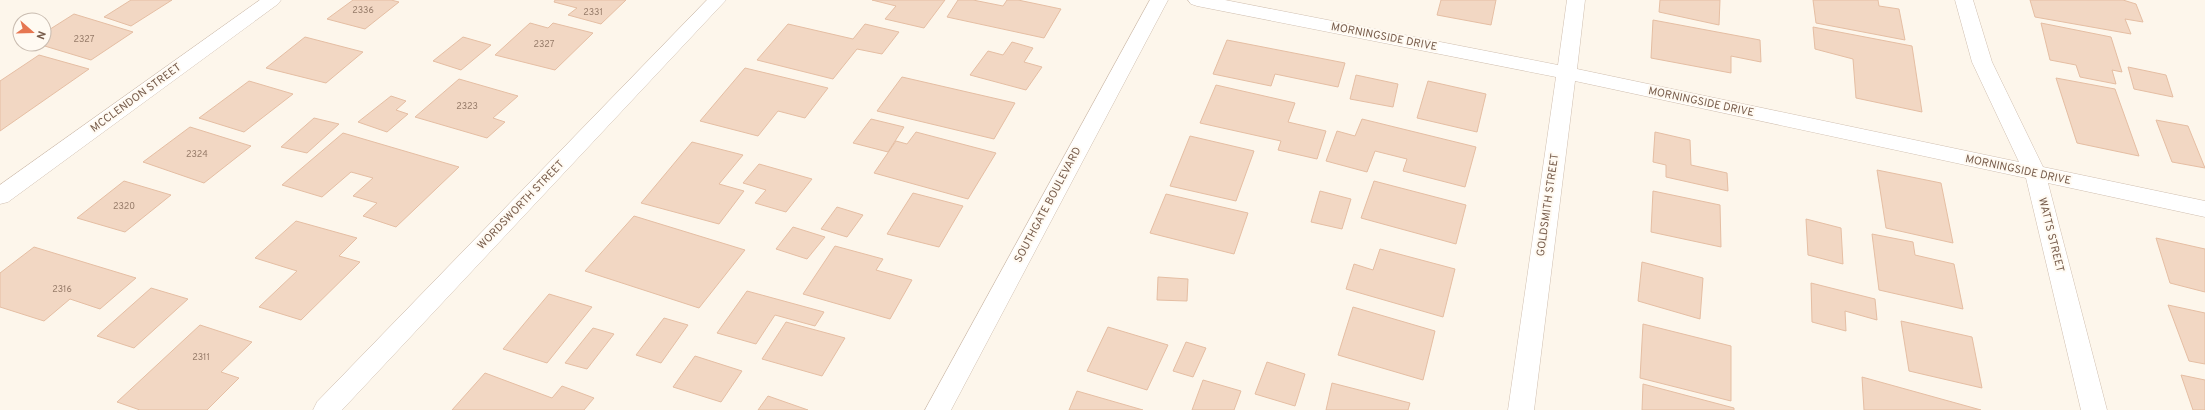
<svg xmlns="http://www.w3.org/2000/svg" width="2205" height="410" font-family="Overpass,sans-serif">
  <rect width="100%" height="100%" fill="#fdf6eb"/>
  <!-- building -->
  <path fill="#f2d7c3" stroke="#e5bea3" d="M 131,0 L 172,0 L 131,26 L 104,17 Z
    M 353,0 L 391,0 L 399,2 L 365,29 L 327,19 Z
    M 555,0 L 626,0 L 601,24 L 568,15 L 577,8 L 554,2 Z
    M 872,0 L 945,0 L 924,28 L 885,19 L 896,6 Z
    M 958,0 L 973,0 L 1003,6 L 1007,0 L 1018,0 L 1061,9 L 1044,38 L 947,17 Z
    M 1441,0 L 1496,0 L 1491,25 L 1437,15 Z
    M 1660,0 L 1720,0 L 1719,25 L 1659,12 Z
    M 1813,0 L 1878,0 L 1879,6 L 1899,9 L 1905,40 L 1816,23 Z
    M 2030,0 L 2123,0 L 2136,4 L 2143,22 L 2125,19 L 2131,34 L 2035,17 Z
    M 74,14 L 133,32 L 91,60 L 38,44 L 44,44 L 44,33 Z
    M 1653,20 L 1760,40 L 1761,62 L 1731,56 L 1731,73 L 1651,58 Z
    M 530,23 L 548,28 L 553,23 L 593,33 L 555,70 L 495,55 Z
    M 2041,23 L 2111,37 L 2122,72 L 2112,70 L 2116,84 L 2080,77 L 2076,65 L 2050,60 Z
    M 788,24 L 853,39 L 865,24 L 899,32 L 882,54 L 857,49 L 833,79 L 757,60 Z
    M 1813,27 L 1912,46 L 1922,112 L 1856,98 L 1853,59 L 1815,49 Z
    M 305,37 L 363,52 L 326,83 L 266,68 Z
    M 463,37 L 491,45 L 461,70 L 433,61 Z
    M 1227,40 L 1345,63 L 1338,87 L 1275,74 L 1271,86 L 1213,74 Z
    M 1012,42 L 1033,48 L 1024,62 L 1042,67 L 1026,90 L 970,75 L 988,51 L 1003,55 Z
    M 39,55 L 89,69 L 0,131 L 0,81 Z
    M 2128,67 L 2166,75 L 2173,97 L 2134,89 Z
    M 745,68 L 828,88 L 805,118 L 778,111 L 758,136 L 700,121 Z
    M 1356,75 L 1398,84 L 1393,107 L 1350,99 Z
    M 902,77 L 1015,103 L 994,139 L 877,111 Z
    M 2056,78 L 2115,89 L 2139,156 L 2077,143 Z
    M 459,79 L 518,96 L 493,118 L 505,122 L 487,138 L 415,117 Z
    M 249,81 L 293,94 L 244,132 L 199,118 Z
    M 1428,81 L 1486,94 L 1477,132 L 1417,118 Z
    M 1216,85 L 1295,103 L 1288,122 L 1326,131 L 1317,159 L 1278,150 L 1281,141 L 1200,123 Z
    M 391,96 L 406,101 L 396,110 L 408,114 L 387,132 L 358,122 Z
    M 314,118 L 339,124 L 307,153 L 281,147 Z
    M 871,119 L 904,127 L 888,152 L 853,143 Z
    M 1362,119 L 1476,147 L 1465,187 L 1403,171 L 1407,159 L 1375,151 L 1367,172 L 1326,161 L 1337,131 L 1355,136 Z
    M 2156,120 L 2188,126 L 2205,168 L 2172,162 Z
    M 190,127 L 251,146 L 204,183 L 143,162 Z
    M 916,132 L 996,153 L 968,199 L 874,173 L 896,141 L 907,144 Z
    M 1655,132 L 1690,140 L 1691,165 L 1727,173 L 1728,191 L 1666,177 L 1666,165 L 1653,162 Z
    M 343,133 L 459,167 L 396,227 L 363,216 L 377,203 L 353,196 L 373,178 L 351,172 L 322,197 L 282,185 Z
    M 1190,136 L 1254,151 L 1236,201 L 1170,186 Z
    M 692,142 L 743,155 L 719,184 L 744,191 L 719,224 L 641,203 Z
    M 759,164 L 812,179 L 786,212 L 755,203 L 766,190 L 743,183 Z
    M 1877,170 L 1941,183 L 1953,243 L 1886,228 Z
    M 124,181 L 171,195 L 125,232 L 77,218 Z
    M 1374,181 L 1466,205 L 1456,244 L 1361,218 Z
    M 1320,191 L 1351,199 L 1342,229 L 1311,222 Z
    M 1653,191 L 1720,205 L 1721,247 L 1651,232 Z
    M 913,193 L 963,206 L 939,247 L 887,234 Z
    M 1166,194 L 1248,213 L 1234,254 L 1150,233 Z
    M 837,207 L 863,215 L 847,237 L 821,229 Z
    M 634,216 L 745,250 L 699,308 L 585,271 Z
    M 1806,219 L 1841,228 L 1843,264 L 1808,255 Z
    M 296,221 L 357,238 L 339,256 L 360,262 L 301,320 L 259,307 L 297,271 L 255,258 Z
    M 793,227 L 825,237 L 807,259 L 776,249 Z
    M 1872,234 L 1913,242 L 1915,255 L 1954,264 L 1963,309 L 1879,290 Z
    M 2156,238 L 2205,249 L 2205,292 L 2170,283 Z
    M 835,246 L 883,259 L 876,270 L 912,280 L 890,319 L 803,294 Z
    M 34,247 L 136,278 L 100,309 L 70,299 L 44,321 L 0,307 L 0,273 Z
    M 1380,249 L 1455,269 L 1443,317 L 1346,289 L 1354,264 L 1373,270 Z
    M 1642,262 L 1703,278 L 1700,319 L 1638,301 Z
    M 1158,277 L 1188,279 L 1187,301 L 1157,300 Z
    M 1811,283 L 1875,299 L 1877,320 L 1845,311 L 1846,331 L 1812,322 Z
    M 151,288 L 188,299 L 134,348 L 97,336 Z
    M 747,291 L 824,312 L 815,326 L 775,315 L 756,344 L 717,333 Z
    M 549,294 L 592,307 L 547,363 L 503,349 Z
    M 2168,305 L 2205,313 L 2205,364 L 2189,361 Z
    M 1353,307 L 1435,331 L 1423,380 L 1338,355 Z
    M 664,318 L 688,325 L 661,363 L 636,355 Z
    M 1901,321 L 1972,337 L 1982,388 L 1909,371 Z
    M 786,322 L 845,338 L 822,376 L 762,359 Z
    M 1643,324 L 1731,346 L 1731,401 L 1640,378 Z
    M 200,325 L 252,342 L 221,372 L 239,378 L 207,410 L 140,410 L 117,402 Z
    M 1108,327 L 1168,345 L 1147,390 L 1087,371 Z
    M 593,328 L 614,334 L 587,369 L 565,363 Z
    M 1186,342 L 1206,348 L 1193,377 L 1173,371 Z
    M 695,356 L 742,371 L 721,402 L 673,387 Z
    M 1267,362 L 1305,374 L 1295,406 L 1255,394 Z
    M 485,373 L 552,398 L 562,386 L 594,398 L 584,410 L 452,410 Z
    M 2181,375 L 2205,380 L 2205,410 L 2193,410 Z
    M 1862,377 L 1981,410 L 1864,410 Z
    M 1203,380 L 1241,391 L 1234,410 L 1192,410 Z
    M 1332,383 L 1410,403 L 1408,410 L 1326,410 Z
    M 1643,384 L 1734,408 L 1734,410 L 1642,410 Z
    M 1077,391 L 1143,410 L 1069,410 Z
    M 768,396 L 808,410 L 758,410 Z"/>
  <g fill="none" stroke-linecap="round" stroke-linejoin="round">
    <defs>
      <path id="street" d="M 260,0 L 281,0 L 278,4 L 8,202 L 0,204 L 0,185 Z
        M 707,0 L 726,0 L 342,410 L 313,410 L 317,402 Z
        M 1150,0 L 1168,0 L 951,410 L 925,410 Z
        M 1188,0 L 1225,0 L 1558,65 L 1567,0 L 1585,0 L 1577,69 L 2019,162 L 1972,62 L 1955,0 L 1973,0 L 1992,62 L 2043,167 L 2205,201 L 2205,217 L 2048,183 L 2107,410 L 2081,410 L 2026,178 L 1575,81 L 1534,410 L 1508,410 L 1556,77 L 1197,6 L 1191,4 Z"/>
    </defs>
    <!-- street casing -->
    <use href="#street" stroke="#d0bfb0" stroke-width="1"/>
    <!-- street -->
    <use href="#street" fill="#fff" fill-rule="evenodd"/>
  </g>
  <g text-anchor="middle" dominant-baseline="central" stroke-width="4" stroke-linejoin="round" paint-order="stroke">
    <!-- number labels -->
    <g font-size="9" fill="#977c6a">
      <text x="363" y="10">2336</text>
      <text x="593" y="12">2331</text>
      <text x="84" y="39">2327</text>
      <text x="544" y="44">2327</text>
      <text x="467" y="106">2323</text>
      <text x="197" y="154">2324</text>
      <text x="124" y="206">2320</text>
      <text x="62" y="289">2316</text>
      <text x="201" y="357">2311</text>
    </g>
    <!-- street labels -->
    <g font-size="11" fill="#795e4d" stroke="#fffaf2">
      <text transform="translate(1384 37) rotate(11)">MORNINGSIDE DRIVE</text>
      <text transform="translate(136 98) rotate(-36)">MCCLENDON STREET</text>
      <text transform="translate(1701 102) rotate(12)">MORNINGSIDE DRIVE</text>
      <text transform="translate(2018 170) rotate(12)">MORNINGSIDE DRIVE</text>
      <text transform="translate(521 205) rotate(-46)">WORDSWORTH STREET</text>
      <text transform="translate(1048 205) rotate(-62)">SOUTHGATE BOULEVARD</text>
      <text transform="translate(1548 205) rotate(-82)">GOLDSMITH STREET</text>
      <text transform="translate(2051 235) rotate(76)">WATTS STREET</text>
    </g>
  </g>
  <!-- north arrow -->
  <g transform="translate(32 32) rotate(110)"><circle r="19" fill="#fffaf2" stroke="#c9bcb0"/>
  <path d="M0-3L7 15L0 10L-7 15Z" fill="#e67651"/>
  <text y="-6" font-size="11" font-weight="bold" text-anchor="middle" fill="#795e4d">N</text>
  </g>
</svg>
